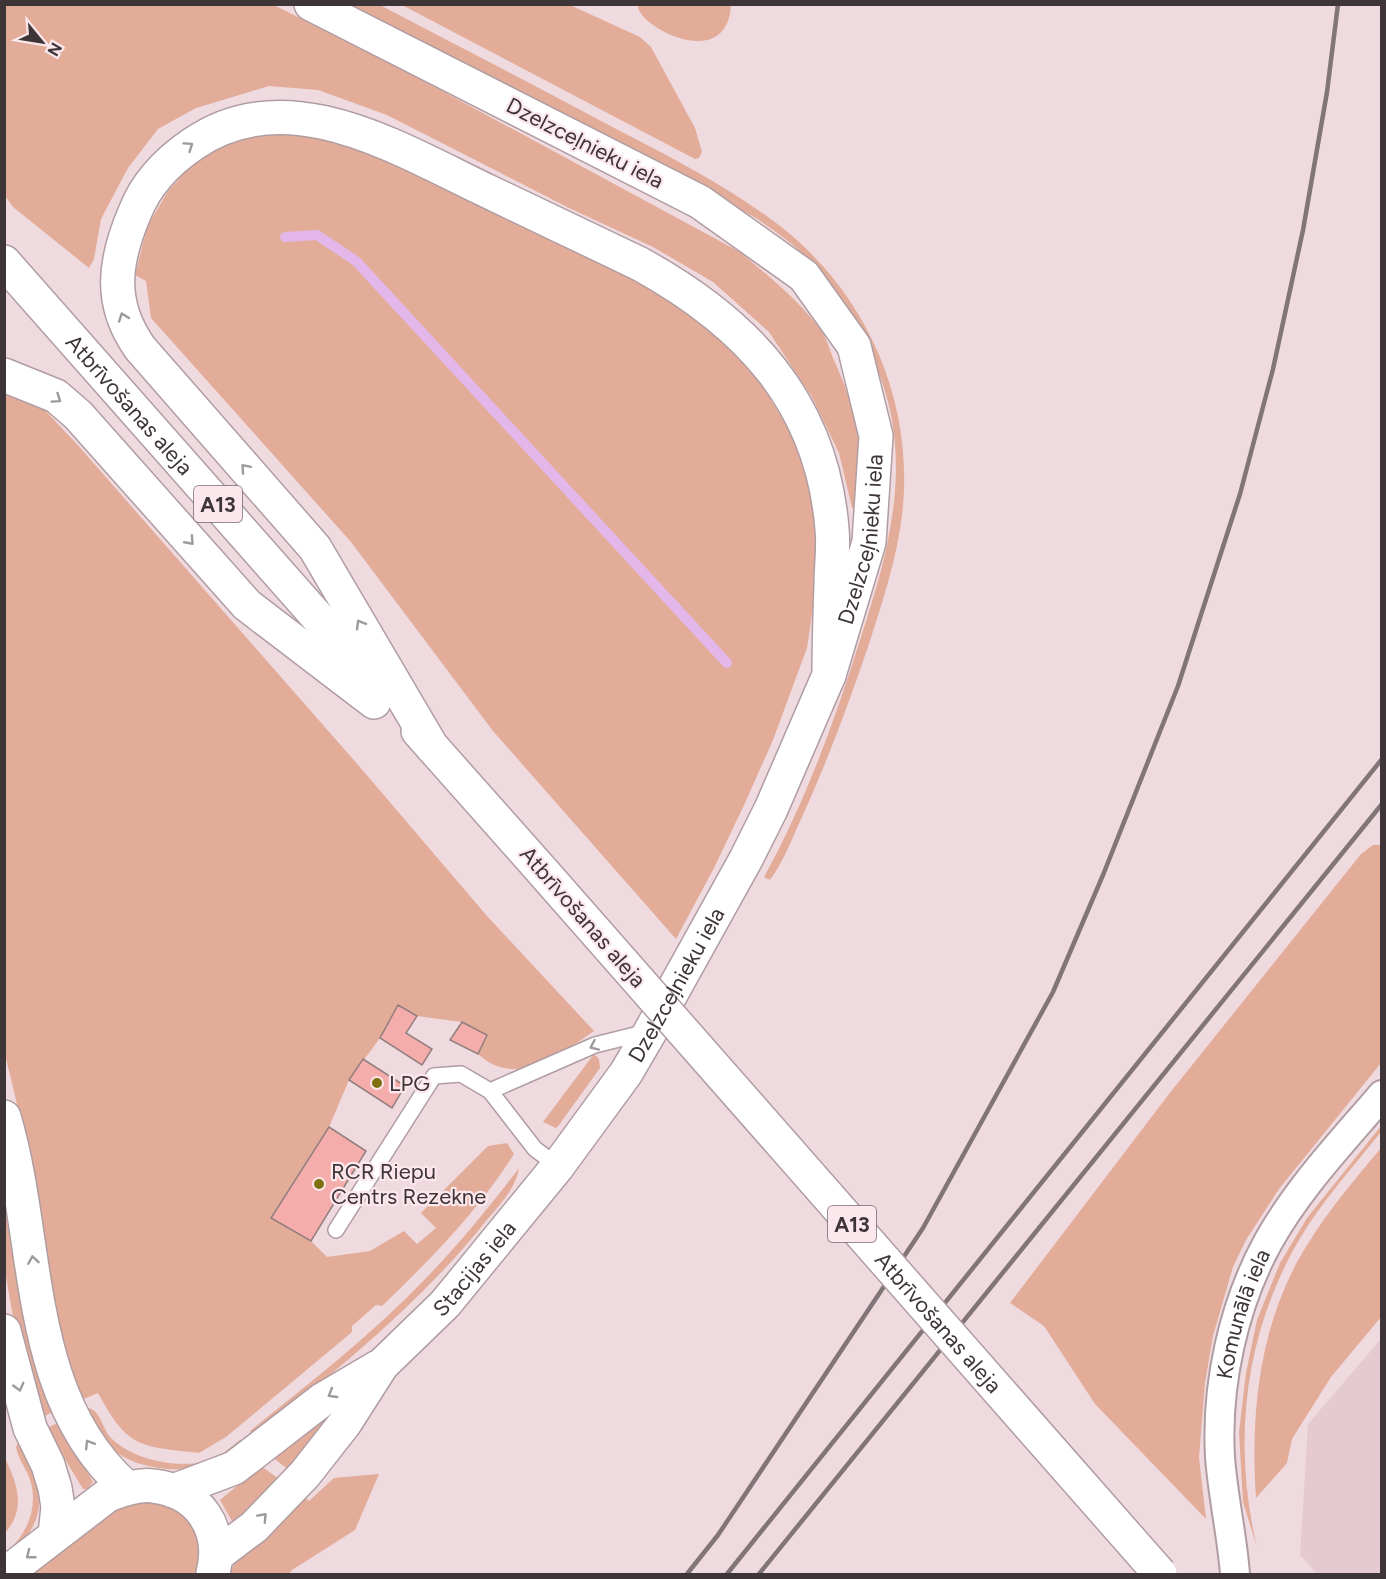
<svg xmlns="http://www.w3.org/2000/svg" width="1386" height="1579" font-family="Figtree,sans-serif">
  <rect width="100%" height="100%" fill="#efdadf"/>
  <!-- built -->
  <path fill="#e6cad1" d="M 1381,1339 L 1381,1574 L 1317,1574 L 1300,1555 L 1308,1424 Z"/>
  <!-- green -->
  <path fill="#e2ac99" d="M 4,5 L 274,5 L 420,79 L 740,252 C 767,275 795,297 817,325 C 825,334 829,347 833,358 C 859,414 863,450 860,510 L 852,508 L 839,453 L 812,397 L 769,332 L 713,282 L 653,247 L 569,208 L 387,115 L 318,90 L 269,86 L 196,108 L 158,129 L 128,168 L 101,219 L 94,259 L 89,268 L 13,207 L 5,196 Z
    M 347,5 L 380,5 C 460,47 540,88 620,131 C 671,157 722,184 768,217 C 863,284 916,399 902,515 C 897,558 883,600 870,641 C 850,700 828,760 802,817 C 792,838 784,861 770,880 L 764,877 C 800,812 828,739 851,668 C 884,566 921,465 873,359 C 867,346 857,333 849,321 C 840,305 832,289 821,274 C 805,251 779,234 756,218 Z
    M 402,5 L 570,5 L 640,37 L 651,47 L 695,128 L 702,152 L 699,158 L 695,159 Z
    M 638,5 L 731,5 C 727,75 635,25 638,5 Z
    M 306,134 L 367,151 L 661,291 L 717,333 L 762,385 L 792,435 L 813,499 L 818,574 L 807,648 L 773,740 L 745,803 L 714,868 L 676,939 L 493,731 L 351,542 L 151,318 L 146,281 L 135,275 L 147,227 L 168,191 L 194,162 L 243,136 Z
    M 4,389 L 35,400 L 75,442 L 359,766 L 487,916 L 594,1031 C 559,1055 516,1089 478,1054 L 486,1035 L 462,1022 L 417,1016 L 398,1005 L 380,1038 L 349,1080 L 329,1127 L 272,1218 L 311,1241 L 327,1257 L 370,1251 L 404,1231 L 417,1244 L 436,1228 L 421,1213 L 488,1146 L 507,1143 L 514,1154 C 478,1211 430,1260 382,1306 L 376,1305 L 352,1326 L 352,1332 L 226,1437 L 199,1453 C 140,1446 128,1449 98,1393 L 81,1400 C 62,1360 56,1314 48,1271 C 35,1199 24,1126 5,1055 Z
    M 1373,845 L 1382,845 L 1381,1063 L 1279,1189 L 1246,1240 L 1233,1267 L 1213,1336 L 1205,1383 L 1199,1458 L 1206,1519 L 1095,1404 L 1044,1326 L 1010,1303 L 1169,1094 L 1361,854 Z
    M 594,1054 L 599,1059 L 600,1068 L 559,1125 L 556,1128 L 543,1122 Z
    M 1381,1126 L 1381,1132 C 1353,1167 1322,1201 1299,1240 C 1244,1334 1232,1443 1257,1547 L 1243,1502 L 1239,1432 L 1246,1373 L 1257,1320 L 1280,1263 L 1307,1218 Z
    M 1381,1148 L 1381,1317 L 1331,1377 L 1292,1439 L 1287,1463 L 1256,1498 C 1250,1410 1260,1318 1309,1242 C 1330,1208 1356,1178 1381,1148 Z
    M 519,1168 C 515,1190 500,1204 486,1221 C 420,1304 337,1370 255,1436 L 250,1431 C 311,1382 373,1334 427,1277 C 460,1243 490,1206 519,1168 Z
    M 4,1184 L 53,1412 L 40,1418 L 17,1340 L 5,1271 Z
    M 89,1408 C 100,1411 103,1428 110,1437 C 132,1460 179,1470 210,1460 C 221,1456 231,1447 240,1440 L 245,1446 C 239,1450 233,1456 226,1459 C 194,1475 139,1473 111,1448 C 100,1438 93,1423 85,1410 Z
    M 335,1410 L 289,1470 L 272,1457 Z
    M 58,1423 L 93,1482 L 87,1489 L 83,1489 L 46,1428 Z
    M 21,1438 C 42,1494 54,1514 5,1560 L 5,1553 C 27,1536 40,1505 29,1477 C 25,1467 18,1458 16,1447 Z
    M 4,1456 C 17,1483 27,1508 5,1533 Z
    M 261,1466 L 279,1479 L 233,1523 L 220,1500 Z
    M 379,1474 L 355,1530 L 292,1570 L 289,1574 L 229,1574 L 239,1555 L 301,1493 L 309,1501 L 334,1478 Z
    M 163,1497 L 202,1530 L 200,1574 L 27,1574 L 120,1502 Z"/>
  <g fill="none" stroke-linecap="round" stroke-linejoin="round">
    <!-- stream -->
    <path stroke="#e3b7ea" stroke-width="10" d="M 285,237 L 317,235 L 356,261 L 727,663"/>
  </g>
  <!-- building -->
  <path fill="#f5adab" stroke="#927f7e" stroke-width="1.5" d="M 398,1005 L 417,1016 L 406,1033 L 432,1049 L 422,1065 L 380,1038 Z
    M 462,1022 L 487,1035 L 478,1054 L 450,1040 Z
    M 363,1059 L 405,1086 L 392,1108 L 349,1080 Z
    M 329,1127 L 366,1151 L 311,1241 L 271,1218 Z"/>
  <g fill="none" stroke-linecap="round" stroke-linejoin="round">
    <defs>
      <path id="lane" d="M 490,1091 L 595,1045 L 647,1032
        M 336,1230 L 434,1076 L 461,1074 L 490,1091 L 535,1149 L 558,1166"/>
      <g id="street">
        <path id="s1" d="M 1235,1574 C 1232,1535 1223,1497 1220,1457 C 1216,1385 1233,1306 1268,1242 C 1298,1188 1342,1142 1382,1095"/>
      </g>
      <g id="secondary">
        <path d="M 173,1491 L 234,1468 L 322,1400 L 378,1367"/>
        <path id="s2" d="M 218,1554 L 254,1527 L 305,1474 L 345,1423 L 382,1365 L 445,1304 L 558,1166 L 626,1073 L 650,1032 L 746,859 L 771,809 L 829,675 L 869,542 L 876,436 L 854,346 L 804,276 L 700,202 L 311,4"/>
        <path d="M 5,1574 L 108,1495 C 122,1490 138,1484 153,1486 C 200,1491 224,1530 213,1573"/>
      </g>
      <g id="primary">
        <path id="s3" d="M 4,262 L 380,688"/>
        <path d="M 4,375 L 56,396 L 78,415 L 247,605 L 374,702"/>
        <path d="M 418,731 L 544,873"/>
        <path d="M 432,747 L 315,548 L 140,348 C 108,303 114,261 135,212 C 146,184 168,161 193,144 C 285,80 394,146 481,188 C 534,213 587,239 640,264 C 747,323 822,402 832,529 C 834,547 831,566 831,584 C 830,614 829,645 829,675"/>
        <path d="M 4,1117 C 41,1240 22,1396 127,1488"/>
        <path d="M 4,1331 L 30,1428 L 48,1465 L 55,1488 L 58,1507 L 55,1535"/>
      </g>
    </defs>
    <!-- lane casing -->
    <use href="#lane" stroke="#b09da2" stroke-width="18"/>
    <!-- street casing -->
    <use href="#street" stroke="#b09da2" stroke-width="32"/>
    <!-- secondary casing -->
    <use href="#secondary" stroke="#b09da2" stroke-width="36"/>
    <!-- primary casing -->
    <use href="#primary" stroke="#b09da2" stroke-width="36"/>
    <!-- lane -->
    <use href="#lane" stroke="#fff" stroke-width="15"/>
    <!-- street -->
    <use href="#street" stroke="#fff" stroke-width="28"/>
    <!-- secondary -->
    <use href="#secondary" stroke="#fff" stroke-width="33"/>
    <!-- primary -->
    <use href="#primary" stroke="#fff" stroke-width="33"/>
    <!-- rail -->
    <path stroke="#827578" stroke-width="4.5" d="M 687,1574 L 718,1535 L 923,1228 L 1053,992 L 1103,875 L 1178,686 L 1240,494 L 1273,369 L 1303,230 L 1327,92 L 1338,4
      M 727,1574 L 1382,759
      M 759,1574 L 1382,804"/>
    <defs>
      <g id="primary-bridge">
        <path id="s4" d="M 544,873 L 1160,1574"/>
      </g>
    </defs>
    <!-- primary-bridge casing -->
    <use href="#primary-bridge" stroke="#b09da2" stroke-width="36" stroke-linecap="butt"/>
    <!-- primary-bridge -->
    <use href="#primary-bridge" stroke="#fff" stroke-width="33"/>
  </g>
  <!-- one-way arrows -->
  <defs><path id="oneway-chevron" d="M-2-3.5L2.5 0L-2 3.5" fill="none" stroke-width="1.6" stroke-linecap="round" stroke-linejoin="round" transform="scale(1.5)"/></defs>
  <g stroke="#9e9a9b">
    <use href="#oneway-chevron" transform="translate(189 146) rotate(-35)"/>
    <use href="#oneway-chevron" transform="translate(123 317) rotate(-110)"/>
    <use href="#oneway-chevron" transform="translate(57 399) rotate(34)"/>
    <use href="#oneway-chevron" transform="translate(245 468) rotate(-131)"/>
    <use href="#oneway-chevron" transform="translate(190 541) rotate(48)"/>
    <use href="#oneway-chevron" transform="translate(360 624) rotate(-121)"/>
    <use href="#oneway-chevron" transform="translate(594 1046) rotate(156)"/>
    <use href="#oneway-chevron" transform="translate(33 1260) rotate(-99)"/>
    <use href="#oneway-chevron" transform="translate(19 1387) rotate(75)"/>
    <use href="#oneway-chevron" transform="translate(332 1394) rotate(150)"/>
    <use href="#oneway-chevron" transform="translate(89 1444) rotate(-122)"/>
    <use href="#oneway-chevron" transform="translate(263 1517) rotate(-47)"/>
    <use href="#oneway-chevron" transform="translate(30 1555) rotate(142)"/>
  </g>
  <!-- markers -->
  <g fill="#807010" stroke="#fce7ec" stroke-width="2">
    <circle cx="377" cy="1083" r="6"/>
    <circle cx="319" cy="1184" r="6"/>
  </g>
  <g text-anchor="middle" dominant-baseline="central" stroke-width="4.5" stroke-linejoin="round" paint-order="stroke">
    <!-- shield labels -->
    <g fill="#fce7ec" stroke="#766a6d" stroke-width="1.5">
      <rect x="194" y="486" width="48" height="36" rx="4.5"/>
      <rect x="828" y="1206" width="48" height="36" rx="4.5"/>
    </g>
    <g font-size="21" font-weight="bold" fill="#3d3537">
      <text x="218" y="504">A13</text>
      <text x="852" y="1224">A13</text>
    </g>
    <!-- street labels -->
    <g font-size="22" fill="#3d3537" stroke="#fce7ec">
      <text transform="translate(585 143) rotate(27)">Dzelzceļnieku iela</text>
      <text stroke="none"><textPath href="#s3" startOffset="190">Atbrīvošanas aleja</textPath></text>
      <text stroke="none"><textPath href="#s2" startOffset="1221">Dzelzceļnieku iela</textPath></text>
      <text transform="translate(583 917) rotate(49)">Atbrīvošanas aleja</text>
      <text stroke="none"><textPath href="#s2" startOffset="735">Dzelzceļnieku iela</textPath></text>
      <text stroke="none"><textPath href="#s2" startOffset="386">Stacijas iela</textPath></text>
      <text stroke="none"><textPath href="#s1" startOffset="264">Komunālā iela</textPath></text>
      <text stroke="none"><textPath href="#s4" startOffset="598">Atbrīvošanas aleja</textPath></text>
    </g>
    <!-- poi labels -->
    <g font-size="22" fill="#3d3537" stroke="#fce7ec" text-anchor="start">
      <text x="389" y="1083">LPG</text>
      <text x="331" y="1171">RCR Riepu<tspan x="331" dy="25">Centrs Rezekne</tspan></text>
    </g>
  </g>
  <!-- border -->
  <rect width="1386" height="1579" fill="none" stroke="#3d3537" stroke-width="12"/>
  <!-- north arrow -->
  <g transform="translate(42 42) rotate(120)" stroke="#fce7ec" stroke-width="4.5" paint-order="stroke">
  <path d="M0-4.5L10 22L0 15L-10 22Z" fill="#3d3537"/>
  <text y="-9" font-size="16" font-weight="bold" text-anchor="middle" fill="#3d3537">N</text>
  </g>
</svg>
